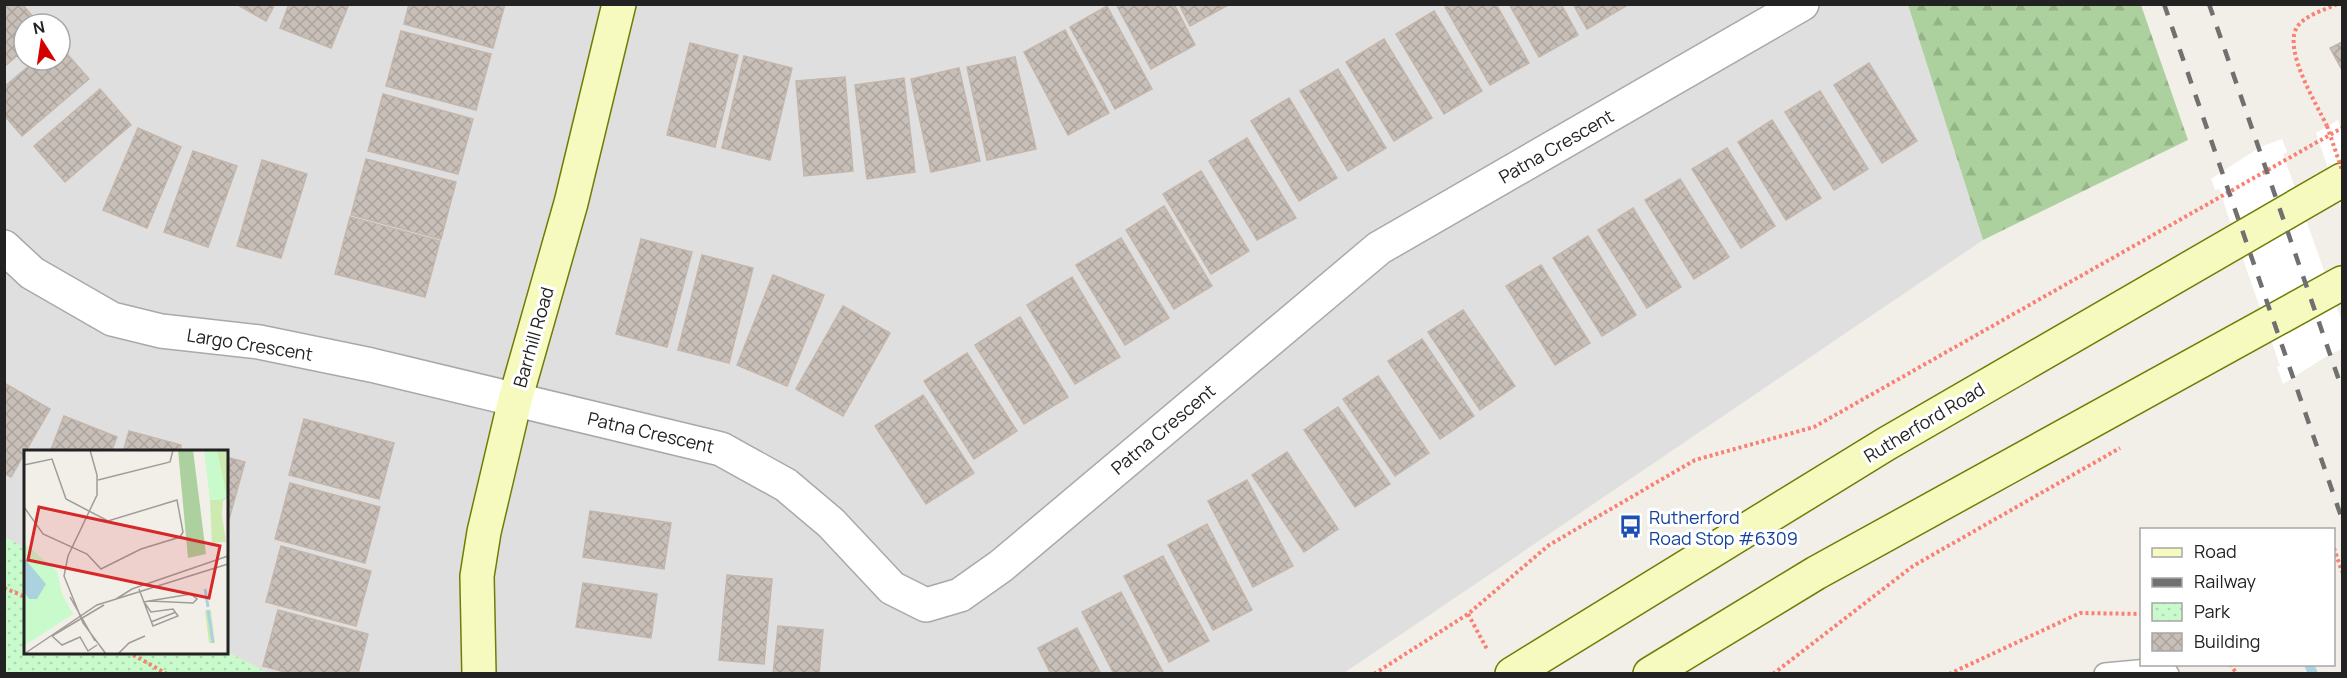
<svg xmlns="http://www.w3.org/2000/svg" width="2347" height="678" font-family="Manrope,sans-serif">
  <defs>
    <pattern id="forest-firs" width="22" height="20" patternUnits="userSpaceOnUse" patternTransform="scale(1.5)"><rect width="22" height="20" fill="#add19e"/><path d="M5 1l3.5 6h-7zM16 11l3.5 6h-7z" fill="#95b388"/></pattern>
    <pattern id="park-dots" width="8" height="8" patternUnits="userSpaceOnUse" patternTransform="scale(1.5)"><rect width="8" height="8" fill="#c8facc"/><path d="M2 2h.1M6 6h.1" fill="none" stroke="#acd6af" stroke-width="1.8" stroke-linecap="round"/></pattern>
    <pattern id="building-cross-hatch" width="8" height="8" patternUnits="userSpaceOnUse" patternTransform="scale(1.5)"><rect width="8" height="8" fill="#c7bfb8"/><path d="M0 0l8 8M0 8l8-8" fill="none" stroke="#aba49e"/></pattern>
  </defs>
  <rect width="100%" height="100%" fill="#f2efe9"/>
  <!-- residential -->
  <path fill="#e0dfdf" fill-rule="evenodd" d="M 4,5 L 1908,5 L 1983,240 L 1344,673 L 268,673 L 227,652 L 226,452 L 26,452 L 25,548 L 5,537 ZM 24,24 L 60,24 L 60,60 L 24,60 Z"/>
  <!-- forest -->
  <path fill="url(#forest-firs)" d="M 1908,5 L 2141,5 L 2188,140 L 1983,240 Z"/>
  <!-- park -->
  <path fill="url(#park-dots)" d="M 5,537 L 25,548 L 26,652 L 227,652 L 268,673 L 5,673 Z"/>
  <!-- pier -->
  <path fill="#fff" d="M 2338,120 L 2342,134 L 2342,210 L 2316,133 Z
    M 2282,139 L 2287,152 L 2283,154 L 2342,322 L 2342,349 L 2330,354 L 2283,384 L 2277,367 L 2280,366 L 2219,189 L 2215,190 L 2211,179 L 2260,147 Z"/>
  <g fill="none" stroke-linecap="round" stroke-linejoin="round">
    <!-- stream -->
    <path stroke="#aad3df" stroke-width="10" d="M 2309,664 L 2313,674"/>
  </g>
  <!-- building -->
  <path fill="url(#building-cross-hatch)" stroke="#c4b6ab" stroke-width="1.5" d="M 4,4 L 22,4 L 39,24 L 24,24 L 24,50 L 4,67 Z
    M 236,4 L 275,4 L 266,21 Z
    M 289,4 L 349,4 L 331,48 L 280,28 Z
    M 409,4 L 505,4 L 493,48 L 404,24 Z
    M 1116,4 L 1174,4 L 1195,45 L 1151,69 Z
    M 1179,4 L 1230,4 L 1190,26 Z
    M 1451,4 L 1496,4 L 1529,63 L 1490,85 L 1445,7 Z
    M 1509,4 L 1561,4 L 1578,35 L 1539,57 Z
    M 1573,4 L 1625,4 L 1626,6 L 1587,29 Z
    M 1107,6 L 1152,89 L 1115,109 L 1070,27 Z
    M 1434,11 L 1482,91 L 1444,114 L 1396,34 Z
    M 1065,30 L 1109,113 L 1068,135 L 1024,52 Z
    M 401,31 L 491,54 L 476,110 L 386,86 Z
    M 1384,39 L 1432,118 L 1394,141 L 1346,62 Z
    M 2342,42 L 2342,70 L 2330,48 Z
    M 690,43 L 738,55 L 715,147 L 667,135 Z
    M 60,46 L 89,79 L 22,136 L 4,115 L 4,87 L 36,60 L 60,60 Z
    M 744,56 L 792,68 L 770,160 L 722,148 Z
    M 1015,57 L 1036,149 L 987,160 L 967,67 Z
    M 1869,63 L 1917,141 L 1882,163 L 1834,85 Z
    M 959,68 L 980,161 L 931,172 L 911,79 Z
    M 1338,69 L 1386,148 L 1348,171 L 1300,91 Z
    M 845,77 L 853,171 L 804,176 L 796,81 Z
    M 904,78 L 915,172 L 867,179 L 855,85 Z
    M 100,89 L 131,125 L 65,182 L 34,146 Z
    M 1820,91 L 1868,169 L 1834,190 L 1785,112 Z
    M 383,94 L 473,119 L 458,174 L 368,151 Z
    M 1289,98 L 1337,178 L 1299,201 L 1251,121 Z
    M 1772,120 L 1821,198 L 1786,220 L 1738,142 Z
    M 138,128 L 181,147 L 147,228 L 103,210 Z
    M 1247,138 L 1296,218 L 1257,240 L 1209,161 Z
    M 1727,148 L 1775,226 L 1741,248 L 1692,169 Z
    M 193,151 L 237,166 L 208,247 L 164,232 Z
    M 366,159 L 456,182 L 441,239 L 351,215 Z
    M 262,160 L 307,174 L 281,258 L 237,246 Z
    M 1201,171 L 1249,251 L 1211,274 L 1163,194 Z
    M 1680,179 L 1729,257 L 1694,279 L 1645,200 Z
    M 1164,206 L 1212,286 L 1174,309 L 1126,230 Z
    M 1633,208 L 1681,287 L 1647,308 L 1598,230 Z
    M 350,217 L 440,241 L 425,297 L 335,274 Z
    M 1588,236 L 1636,315 L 1602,336 L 1553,258 Z
    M 1121,238 L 1169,318 L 1125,345 L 1076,265 Z
    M 641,239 L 692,252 L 667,347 L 616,334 Z
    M 702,255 L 753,268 L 729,363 L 678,350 Z
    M 1541,265 L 1590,343 L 1555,365 L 1506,286 Z
    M 773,275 L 824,295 L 787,386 L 737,365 Z
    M 1072,277 L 1120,357 L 1075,384 L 1027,305 Z
    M 843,306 L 890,333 L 843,416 L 796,389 Z
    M 1463,310 L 1515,386 L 1480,410 L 1428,332 Z
    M 1020,317 L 1068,397 L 1024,424 L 975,345 Z
    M 1422,339 L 1474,416 L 1440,439 L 1388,361 Z
    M 967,353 L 1017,431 L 974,459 L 924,381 Z
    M 1378,376 L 1429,453 L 1395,476 L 1343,399 Z
    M 4,383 L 50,409 L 11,477 L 4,473 Z
    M 923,395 L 974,473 L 926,504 L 875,426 Z
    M 1338,407 L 1390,484 L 1355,507 L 1304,430 Z
    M 64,416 L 117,437 L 111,452 L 50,452 Z
    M 304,419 L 394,443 L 379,499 L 289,475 Z
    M 129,431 L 181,445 L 180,452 L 123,452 Z
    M 1287,452 L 1338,529 L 1304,552 L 1252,475 Z
    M 226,457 L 245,462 L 226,530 Z
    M 1247,480 L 1293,566 L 1253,587 L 1208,501 Z
    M 290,483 L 380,507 L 365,563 L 275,539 Z
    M 590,511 L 671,523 L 664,569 L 583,557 Z
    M 1207,524 L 1252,610 L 1213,630 L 1168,545 Z
    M 281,546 L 371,571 L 356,626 L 266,602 Z
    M 1163,556 L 1209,641 L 1169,662 L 1124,576 Z
    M 727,575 L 772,579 L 764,664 L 719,660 Z
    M 583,583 L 657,594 L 651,638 L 576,627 Z
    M 1121,592 L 1164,674 L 1114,674 L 1082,612 Z
    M 278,610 L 368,634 L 358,674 L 292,674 L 263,666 Z
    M 778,626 L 823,630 L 819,674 L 773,674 Z
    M 1077,628 L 1101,674 L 1051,674 L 1038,648 Z"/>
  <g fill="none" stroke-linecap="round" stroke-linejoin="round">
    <defs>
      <path id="lane" d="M 2105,674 L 2159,669 L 2168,674"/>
      <path id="street" d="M 4,247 L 32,273 L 112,319 L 161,331 L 259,342 L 371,365 L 721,449 L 786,485 L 831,523 L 892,588 L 926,605 L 960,595 L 1001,566 L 1379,248 L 1802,4"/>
      <path id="secondary" d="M 479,674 L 477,576 L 484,532 L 515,400 L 571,203 L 619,4
        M 1512,674 L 1886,444 L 2342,180
        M 1650,674 L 1816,573 L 2342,283"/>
    </defs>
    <!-- lane casing -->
    <use href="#lane" stroke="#a9a9a9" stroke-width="24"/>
    <!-- street casing -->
    <use href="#street" stroke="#a9a9a9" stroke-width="36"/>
    <!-- secondary casing -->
    <use href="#secondary" stroke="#707d05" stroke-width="36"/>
    <!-- path -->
    <path stroke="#fa8072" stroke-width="4" stroke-dasharray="3 3" stroke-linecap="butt" d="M 2327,126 C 2316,103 2283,50 2297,27 C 2305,15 2325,10 2337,4
      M 2334,548 L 2342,572
      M 4,588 L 26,597
      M 1468,614 L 1488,651
      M 128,652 L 167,674
      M 2230,664 L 2237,674
      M 1374,674 L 1468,614 L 1549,545 L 1695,460 L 1814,427 L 2342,128
      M 1773,674 L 1913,566 L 2120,448
      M 1949,674 L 2080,613 L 2142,614"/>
    <!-- lane -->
    <use href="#lane" stroke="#fff" stroke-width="21"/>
    <!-- street -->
    <use href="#street" stroke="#fff" stroke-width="33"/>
    <!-- secondary -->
    <use href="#secondary" stroke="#f7fabf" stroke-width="33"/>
    <!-- rail -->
    <path stroke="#707070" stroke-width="4.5" stroke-dasharray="12 12" stroke-linecap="butt" d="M 2164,4 L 2342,519
      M 2209,4 L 2342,389"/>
    <!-- path-bridge -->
    <path stroke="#fa8072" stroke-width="4" stroke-dasharray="3 3" stroke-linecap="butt" d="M 2327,126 L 2342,170"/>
  </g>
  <!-- icons -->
  <defs>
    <symbol id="bus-bare" viewBox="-9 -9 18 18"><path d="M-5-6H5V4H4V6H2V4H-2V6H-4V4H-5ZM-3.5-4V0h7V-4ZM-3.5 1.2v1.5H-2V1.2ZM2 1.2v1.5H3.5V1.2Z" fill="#1a4fb4" stroke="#fff" stroke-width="2.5" paint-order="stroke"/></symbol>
  </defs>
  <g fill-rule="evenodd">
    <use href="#bus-bare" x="1614" y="510" width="33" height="33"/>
  </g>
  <g text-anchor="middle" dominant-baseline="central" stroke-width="6" stroke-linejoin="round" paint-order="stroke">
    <!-- street labels -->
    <g font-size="18" fill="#222" stroke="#fff">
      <text transform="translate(1556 146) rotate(-30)">Patna Crescent</text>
      <text transform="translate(533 337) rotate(-74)">Barrhill Road</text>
      <text transform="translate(250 344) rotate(9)">Largo Crescent</text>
      <text transform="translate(1924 422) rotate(-31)">Rutherford Road</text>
      <text transform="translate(1163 429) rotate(-40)">Patna Crescent</text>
      <text transform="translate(651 432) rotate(13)">Patna Crescent</text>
    </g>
    <!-- transit labels -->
    <g font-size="18" fill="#164399" stroke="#fff" text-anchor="start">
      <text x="1649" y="517">Rutherford<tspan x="1649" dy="21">Road Stop #6309</tspan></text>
    </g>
  </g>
  <!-- overview -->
  <g transform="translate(24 450)">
    <rect width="204" height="204" fill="#f2efe9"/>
    <path d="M 193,0 L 204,0 L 204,47 L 199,51 L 198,65 L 202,92 L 188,93 L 186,50 L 201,45 ZM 187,160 L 191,193 L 185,193 L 181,161 Z" fill="#cdebb0"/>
    <path d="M 154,0 L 169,0 L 182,104 L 164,108 Z" fill="#add19e"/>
    <path d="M 180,0 L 193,0 L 203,47 L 196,50 L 186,50 ZM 0,93 L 33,121 L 38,144 L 49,164 L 0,196 Z" fill="#c8facc"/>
    <path d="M 0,108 L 22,134 L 13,149 L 5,149 L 1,143 Z" fill="#aad3df"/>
    <path fill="none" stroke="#aad3df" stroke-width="3" d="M 181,139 L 184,157M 184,160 L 189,193"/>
    <path fill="none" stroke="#9f9d99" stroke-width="1.5" d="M 66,0 L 73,25 L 73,45 L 44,106 L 40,126 L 59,173 L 82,204M 0,15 L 28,9 L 42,49 L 84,71 L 153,50 L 159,82 L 156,87 L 117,99 L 77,119 L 63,104 L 19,84 L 0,57M 74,30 L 146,12 L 149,0M 115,139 L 129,176 L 154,166 L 149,159 L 127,162 L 120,152M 46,147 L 71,191M 92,149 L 108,139 L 204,106M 120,152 L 125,151 L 167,144 L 173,149 L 169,153 L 125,151M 127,172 L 152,162M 28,186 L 38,195 L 56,187 L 64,201 L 73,195M 28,186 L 80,155M 0,204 L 73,155 L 204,114M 94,204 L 105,193 L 121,186"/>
    <path fill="#d62828" fill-opacity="0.15" stroke="#d62828" stroke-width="3" d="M 15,57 L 196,96 L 185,148 L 4,110 Z"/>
    <rect width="204" height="204" fill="none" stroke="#222" stroke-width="3"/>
  </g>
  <!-- border -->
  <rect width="2347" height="678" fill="none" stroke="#222222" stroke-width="12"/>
  <!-- legend -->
  <rect x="2140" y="528" width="195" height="138" fill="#ffffff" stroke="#a7a7a7" stroke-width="1.5"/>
  <rect x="2152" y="548" width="30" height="9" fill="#f7fabf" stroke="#a7a7a7" stroke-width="1.5"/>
  <text x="2194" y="558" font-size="18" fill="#222222">Road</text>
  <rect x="2152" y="578" width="30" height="9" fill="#707070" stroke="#a7a7a7" stroke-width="1.5"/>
  <text x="2194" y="588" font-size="18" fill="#222222">Railway</text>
  <rect x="2152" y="603" width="30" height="18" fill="url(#park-dots)" stroke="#a7a7a7" stroke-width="1.5"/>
  <text x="2194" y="618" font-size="18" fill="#222222">Park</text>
  <rect x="2152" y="633" width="30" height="18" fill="url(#building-cross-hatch)" stroke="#a7a7a7" stroke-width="1.5"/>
  <text x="2194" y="648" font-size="18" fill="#222222">Building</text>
  <!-- north arrow -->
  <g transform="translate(42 42) rotate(348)"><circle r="28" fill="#ffffff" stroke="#a7a7a7" stroke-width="1.5"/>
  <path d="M0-4.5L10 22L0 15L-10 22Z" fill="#d40000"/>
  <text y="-9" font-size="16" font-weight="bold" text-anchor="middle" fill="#222222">N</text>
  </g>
</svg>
